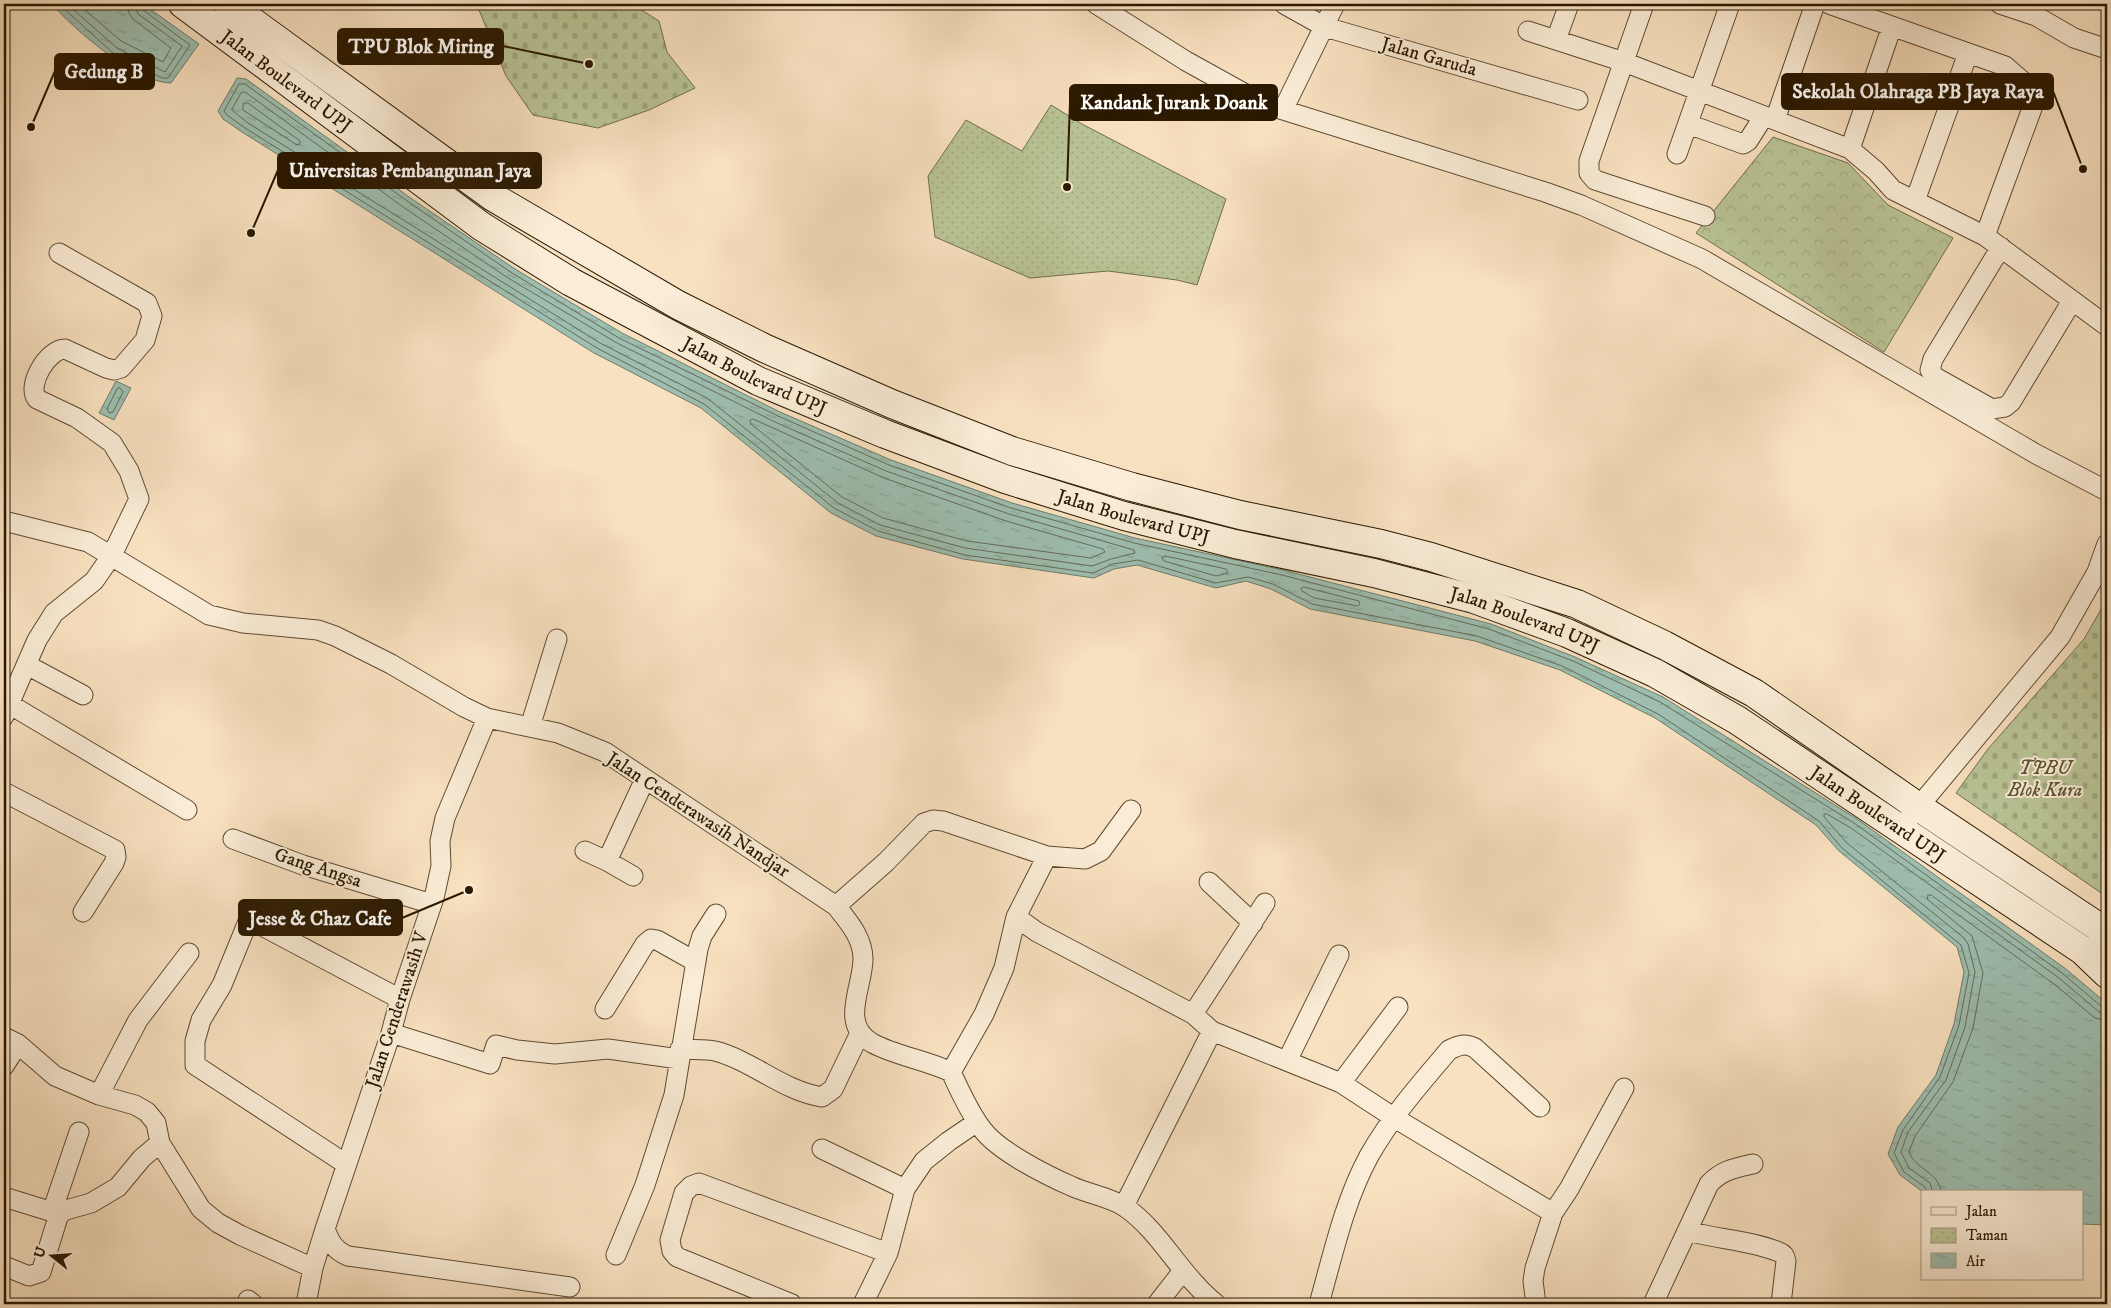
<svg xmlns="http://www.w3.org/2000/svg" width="2111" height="1308" font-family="'IM FELL DW Pica',serif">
  <defs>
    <pattern id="forest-crowns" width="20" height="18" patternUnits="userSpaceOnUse" patternTransform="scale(1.25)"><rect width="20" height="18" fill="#b9c395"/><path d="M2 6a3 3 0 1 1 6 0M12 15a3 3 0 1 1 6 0" fill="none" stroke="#9fa77f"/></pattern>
    <pattern id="cemetery-stones" width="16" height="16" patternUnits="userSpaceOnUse" patternTransform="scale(1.25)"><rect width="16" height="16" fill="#b9c395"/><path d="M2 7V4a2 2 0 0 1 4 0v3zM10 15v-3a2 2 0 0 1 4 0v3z" fill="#9fa77f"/></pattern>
    <pattern id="park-dots" width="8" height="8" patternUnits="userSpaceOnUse" patternTransform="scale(1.25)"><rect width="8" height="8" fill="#b9c395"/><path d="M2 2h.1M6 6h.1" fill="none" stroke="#9fa77f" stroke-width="1.8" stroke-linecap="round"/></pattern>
    <pattern id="water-ripples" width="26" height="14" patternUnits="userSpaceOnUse" patternTransform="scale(1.25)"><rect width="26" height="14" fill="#9dbeb0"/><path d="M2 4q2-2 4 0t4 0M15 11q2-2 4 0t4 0" fill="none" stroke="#87a396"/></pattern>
  </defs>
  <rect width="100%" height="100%" fill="#f8e1c0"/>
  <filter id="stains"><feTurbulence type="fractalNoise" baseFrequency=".004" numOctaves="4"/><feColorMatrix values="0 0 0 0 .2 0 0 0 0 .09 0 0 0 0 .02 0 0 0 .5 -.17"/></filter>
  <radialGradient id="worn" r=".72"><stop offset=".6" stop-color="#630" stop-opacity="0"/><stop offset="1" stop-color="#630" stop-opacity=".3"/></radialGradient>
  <!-- forest -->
  <path fill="url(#forest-crowns)" stroke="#726e4a" d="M 1773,137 L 1848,163 L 1888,205 L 1953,238 L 1884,352 L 1696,233 Z"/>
  <!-- cemetery -->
  <path fill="url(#cemetery-stones)" stroke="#726e4a" d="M 474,4 L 632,4 L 659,21 L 667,52 L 695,88 L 649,110 L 598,128 L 533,115 L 506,76 L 477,5 Z
    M 2107,599 L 2107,897 L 1956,793 L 1988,749 L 2084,639 Z"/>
  <!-- park -->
  <path fill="url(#park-dots)" stroke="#726e4a" d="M 1051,105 L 1082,124 L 1226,199 L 1197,285 L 1177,280 L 1108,271 L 1030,278 L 935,237 L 928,176 L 966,120 L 1022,151 Z"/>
  <!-- water -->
  <path fill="url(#water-ripples)" stroke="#6f7c6a" d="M 52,4 L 143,4 L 199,44 L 171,83 C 137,83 74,30 52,4 Z
    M 237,78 L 246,79 L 412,199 L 515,269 L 622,333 L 780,412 L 891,460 L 1012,503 L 1135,538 L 1283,570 L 1491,624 L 1575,657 L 1663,697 L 1857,819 L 2066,969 L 2105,1002 L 2107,1005 L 2107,1225 L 2082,1224 L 2082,1192 L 1923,1192 L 1900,1175 L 1888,1154 L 1898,1127 L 1936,1075 L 1954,1024 L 1964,972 L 1957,947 L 1839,851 L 1816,825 L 1655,718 L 1560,670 L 1475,641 L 1310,609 L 1271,589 L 1246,581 L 1216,588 L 1137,565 L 1114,569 L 1094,578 L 963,559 L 876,536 L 831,513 L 701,408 L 594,353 L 242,132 L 223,119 L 218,111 Z
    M 116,381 L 131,388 L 114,420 L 99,413 Z"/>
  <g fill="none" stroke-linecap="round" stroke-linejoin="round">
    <!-- shore -->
    <path stroke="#646b58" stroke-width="1" d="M 59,4 L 113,53 L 162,78 L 168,78 L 190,45 L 143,10 L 141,4
      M 67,4 L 117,48 L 165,72 L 182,46 L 138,14 L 135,4
      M 78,4 L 121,41 L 163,62 L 171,48 L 133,19 L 129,13 L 127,4
      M 242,92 L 245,92 L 406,209 L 508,278 L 617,343 L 775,422 L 886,471 L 1009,514 L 1134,550 L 1135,553 L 1111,559 L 1092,566 L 965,548 L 880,525 L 838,503 L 707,398 L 600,343 L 248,123 L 232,110 Z
      M 244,103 L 248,103 L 300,141 L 300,144 L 297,145 L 243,110 Z
      M 120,388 L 123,392 L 113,412 L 109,413 L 107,409 L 117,389 Z
      M 753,419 L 884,478 L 1006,521 L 1103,549 L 1105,552 L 1091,558 L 967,541 L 883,518 L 842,497 L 751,424 L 750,421 Z
      M 1165,556 L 1226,569 L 1228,573 L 1216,576 L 1164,561 L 1162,558 Z
      M 1304,587 L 1359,601 L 1360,604 L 1358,606 L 1314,598 L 1302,591 L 1301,589 Z
      M 1927,1192 L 1925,1187 L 1904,1172 L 1894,1153 L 1903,1130 L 1940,1077 L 1959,1025 L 1969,973 L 1961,945 L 1842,848 L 1819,821 L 1658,714 L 1562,666 L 1477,636 L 1312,604 L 1273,584 L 1248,577 L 1216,583 L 1138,560 L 1113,564 L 1093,573 L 965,555 L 878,531 L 834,508 L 704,404 L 597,348 L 245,128 L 227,115 L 224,111 L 239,84 L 245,84 L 410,203 L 512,273 L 619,338 L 778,416 L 889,465 L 1011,508 L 1134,543 L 1282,575 L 1489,629 L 1573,661 L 1660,702 L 1854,823 L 2062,973 L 2102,1007 L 2107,1008
      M 1933,1192 L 1930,1183 L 1909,1168 L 1901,1152 L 1908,1132 L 1946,1080 L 1965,1027 L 1975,972 L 1968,944 L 1964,938 L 1847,843 L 1824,817 L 1824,814 L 1827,814 L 1851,828 L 2059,978 L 2099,1012 L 2107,1014
      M 1941,1192 C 1939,1172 1916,1170 1909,1152 L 1915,1136 L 1953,1082 L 1973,1028 L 1983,973 L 1972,936 L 1927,899 L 1928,895 L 1931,895 L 2054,984 L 2095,1018 L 2107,1021"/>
    <defs>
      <path id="street" d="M 1096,4 L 1186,61 L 1251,97 L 1283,110 L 1545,192 L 1581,205 L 1702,259 L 2036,454 L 2107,491
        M 1284,4 L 1325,27 L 1578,100
        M 1644,4 L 1589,161 L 1589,173 L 1595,180 L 1705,216
        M 1829,4 L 2005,66 L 2034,91 L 2034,103 L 1985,236
        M 2000,4 L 2036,16 L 2074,38 L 2107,49
        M 1528,31 L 1624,62 L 1850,149 L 1876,171 L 1893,190 L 1985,236 L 2107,326
        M 1556,40 L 1569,4
        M 1283,110 L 1335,4
        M 1775,120 L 1815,4
        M 1688,124 L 1743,144 L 1748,141 L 1764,116
        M 1850,149 L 1892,26
        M 1677,154 L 1730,4
        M 1915,201 L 1968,53
        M 2001,247 L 1933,359 L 1930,370 L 1935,377 L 1992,409 L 2005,407 L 2011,402 L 2072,301
        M 4,521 L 88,542 L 209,615 L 243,623 L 318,630 L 335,636 L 391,664 L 464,707 L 487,718 L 558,733 L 605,752 L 836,906 C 848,921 863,938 863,959 C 863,987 839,1024 872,1043 C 896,1056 926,1060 951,1072 C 960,1091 969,1112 982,1129 C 998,1151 1046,1175 1071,1186 C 1088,1194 1110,1197 1125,1207 C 1160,1231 1181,1276 1216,1304
        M 27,665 L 83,695
        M 4,701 L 187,810
        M 4,716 L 37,640 L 54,613 L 94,581 L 112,555 L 139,499 L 129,471 L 112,443 L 77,418 L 37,399 C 26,385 48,349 65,349 L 106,368 L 114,370 L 121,368 L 145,340 L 152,316 L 147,303 L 59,253
        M 530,727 L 557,639
        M 4,792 L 115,850 L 116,857 L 114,863 L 83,912
        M 1900,829 L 2060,637 L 2097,572 L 2107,544
        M 233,839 L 303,865 L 432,904
        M 585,851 L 607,861 L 633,876
        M 607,861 L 645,779
        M 1209,882 L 1253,923
        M 836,906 L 886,862 L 924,823 L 933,820 L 943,821 L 1047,856
        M 1016,917 L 1037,932 L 1193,1014 L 1212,1031 L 1341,1083 L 1393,1117 L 1553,1213
        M 605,1009 L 645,944 L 651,939 L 657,940 L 696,962
        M 1193,1014 L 1265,903
        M 391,1033 L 490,1064 L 496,1045 L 517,1050 L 555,1054 L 608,1049 L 679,1059
        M 4,1037 L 18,1044 L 55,1076 L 99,1095 L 135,1105 L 147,1112 L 156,1123 L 160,1143 L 201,1209 L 218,1223 L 240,1235 L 313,1268
        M 680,1049 C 691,1050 704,1049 715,1051 C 753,1061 783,1091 822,1097 L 833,1089 L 860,1033
        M 1287,1061 L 1339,955
        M 4,1066 L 18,1044
        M 951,1072 L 984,1014 L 1004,968 L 1016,917 L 1047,856 L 1085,859 L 1101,851 L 1131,810
        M 1341,1083 L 1398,1007
        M 99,1095 L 138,1020 L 189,953
        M 822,1149 L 905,1189
        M 346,1164 L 195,1065 L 195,1041 L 201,1020 L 222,985 L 249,919 L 400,999
        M 4,1197 L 59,1214
        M 1124,1206 L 1212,1031
        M 52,1212 L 79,1132
        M 325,1229 C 330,1242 334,1250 348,1256 L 570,1287
        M 1688,1231 C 1716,1239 1754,1241 1779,1252 C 1784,1254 1785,1256 1786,1261 L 1781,1304
        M 616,1255 L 645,1185 L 674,1095 L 698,949 L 702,936 L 716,914
        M 4,1266 L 29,1276 L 41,1272 L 59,1214 L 66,1210 L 91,1203 L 118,1187 L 142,1158 L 160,1143
        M 248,1300 L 253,1304
        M 306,1304 L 313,1268 L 325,1229 L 391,1033 L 400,999 L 434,898 L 441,866 L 440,841 L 445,818 L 487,718
        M 792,1304 L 677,1257 L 672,1251 L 670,1240 L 684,1193 L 691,1186 L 699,1183 L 888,1253
        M 863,1304 L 888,1253 L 905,1189 L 924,1161 L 949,1141 L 977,1122
        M 1157,1304 L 1182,1272
        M 1319,1304 C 1333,1255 1344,1202 1369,1156 C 1391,1117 1420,1084 1449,1050 C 1459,1045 1465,1043 1475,1048 L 1540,1107
        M 1536,1304 L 1533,1281 L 1535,1268 L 1553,1213 L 1569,1189 L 1624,1088
        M 1653,1304 L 1709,1184 C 1722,1170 1735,1168 1753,1164"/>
      <g id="secondary">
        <path id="s1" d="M 183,4 L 481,226 L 571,282 L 758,381 L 885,434 L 1005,479 L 1124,516 L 1235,544 L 1374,573 L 1474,599 L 1567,633 L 1655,673 L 1737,720 L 2082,950 L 2107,974"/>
        <path d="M 228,4 L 493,197 L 678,305 L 764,348 L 892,404 L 1012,451 L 1132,487 L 1240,515 L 1381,544 L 1431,557 L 1577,604 L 1664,645 L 1754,693 L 1917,806 L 2097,926 L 2107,936"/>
      </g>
    </defs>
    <!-- street casing -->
    <use href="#street" stroke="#5e4a30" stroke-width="21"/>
    <!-- secondary casing -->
    <use href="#secondary" stroke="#2a1800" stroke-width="30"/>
    <!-- street -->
    <use href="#street" stroke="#faecd6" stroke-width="19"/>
    <!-- secondary -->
    <use href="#secondary" stroke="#faecd6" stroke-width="28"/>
  </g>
  <g text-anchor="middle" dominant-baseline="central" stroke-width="4" stroke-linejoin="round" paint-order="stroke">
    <!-- street labels -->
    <g font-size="19" fill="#2a1800" stroke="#faecd6">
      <text transform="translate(1429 57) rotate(16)">Jalan Garuda</text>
      <text stroke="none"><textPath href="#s1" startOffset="129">Jalan Boulevard UPJ</textPath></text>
      <text stroke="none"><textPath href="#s1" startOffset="684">Jalan Boulevard UPJ</textPath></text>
      <text stroke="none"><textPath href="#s1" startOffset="1089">Jalan Boulevard UPJ</textPath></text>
      <text stroke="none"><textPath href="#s1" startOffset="1494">Jalan Boulevard UPJ</textPath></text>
      <text stroke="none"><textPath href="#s1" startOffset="1899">Jalan Boulevard UPJ</textPath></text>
      <text transform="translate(698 815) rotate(33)">Jalan Cenderawasih Nandjar</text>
      <text transform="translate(318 868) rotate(18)">Gang Angsa</text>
      <text transform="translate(397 1010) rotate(-72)">Jalan Cenderawasih V</text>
    </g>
    <!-- park labels -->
    <g font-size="19" font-style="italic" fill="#5c5434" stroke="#faecd6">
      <text x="2045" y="768">TPBU<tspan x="2045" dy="22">Blok Kura</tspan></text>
    </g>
  </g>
  <!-- callouts -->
  <path fill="none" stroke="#2a1800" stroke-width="2" d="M589 64L503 46M31 127L55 71M2083 169L2053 91M1067 187L1070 102M251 233L278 170M469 890L402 918"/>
  <g fill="#2a1800" stroke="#faecd6" stroke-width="2">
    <circle cx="589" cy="64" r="5"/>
    <circle cx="31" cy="127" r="5"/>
    <circle cx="2083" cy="169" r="5"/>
    <circle cx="1067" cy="187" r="5"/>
    <circle cx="251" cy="233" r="5"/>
    <circle cx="469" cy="890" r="5"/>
  </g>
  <g fill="#2a1800" stroke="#2a1800" stroke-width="2">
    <rect x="338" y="29" width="165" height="35" rx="5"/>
    <rect x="55" y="54" width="99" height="35" rx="5"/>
    <rect x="1782" y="74" width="271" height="35" rx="5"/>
    <rect x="1070" y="85" width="207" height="35" rx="5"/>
    <rect x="278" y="153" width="263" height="35" rx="5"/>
    <rect x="239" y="900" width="163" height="35" rx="5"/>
  </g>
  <g font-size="20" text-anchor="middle" font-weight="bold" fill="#fff">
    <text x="421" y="53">TPU Blok Miring</text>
    <text x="104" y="78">Gedung B</text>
    <text x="1918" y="98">Sekolah Olahraga PB Jaya Raya</text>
    <text x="1174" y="109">Kandank Jurank Doank</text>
    <text x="410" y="177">Universitas Pembangunan Jaya</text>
    <text x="320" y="925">Jesse &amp; Chaz Cafe</text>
  </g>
  <!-- margin -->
  <rect width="2111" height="1308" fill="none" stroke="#f8e1c0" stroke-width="20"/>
  <rect x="5" y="5" width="2101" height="1298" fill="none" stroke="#2a1800" stroke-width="2.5"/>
  <rect x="10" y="10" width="2091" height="1288" fill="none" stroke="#2a1800"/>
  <!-- legend -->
  <rect x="1921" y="1190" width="162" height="90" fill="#faecd6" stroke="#a79780"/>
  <rect x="1931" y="1207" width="25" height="8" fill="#faecd6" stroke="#a79780"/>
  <text x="1966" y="1216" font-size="15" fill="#2a1800">Jalan</text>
  <rect x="1931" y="1228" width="25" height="15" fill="url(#park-dots)" stroke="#a79780"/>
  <text x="1966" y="1240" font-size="15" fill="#2a1800">Taman</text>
  <rect x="1931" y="1253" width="25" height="15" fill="url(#water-ripples)" stroke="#a79780"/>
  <text x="1966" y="1266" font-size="15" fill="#2a1800">Air</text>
  <!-- north arrow -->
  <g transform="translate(52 1256) rotate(287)" stroke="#faecd6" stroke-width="4" paint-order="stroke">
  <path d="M0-4L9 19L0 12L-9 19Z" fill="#2a1800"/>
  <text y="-8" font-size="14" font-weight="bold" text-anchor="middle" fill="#2a1800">U</text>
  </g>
  <rect width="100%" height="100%" filter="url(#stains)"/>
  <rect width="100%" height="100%" fill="url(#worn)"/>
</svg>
